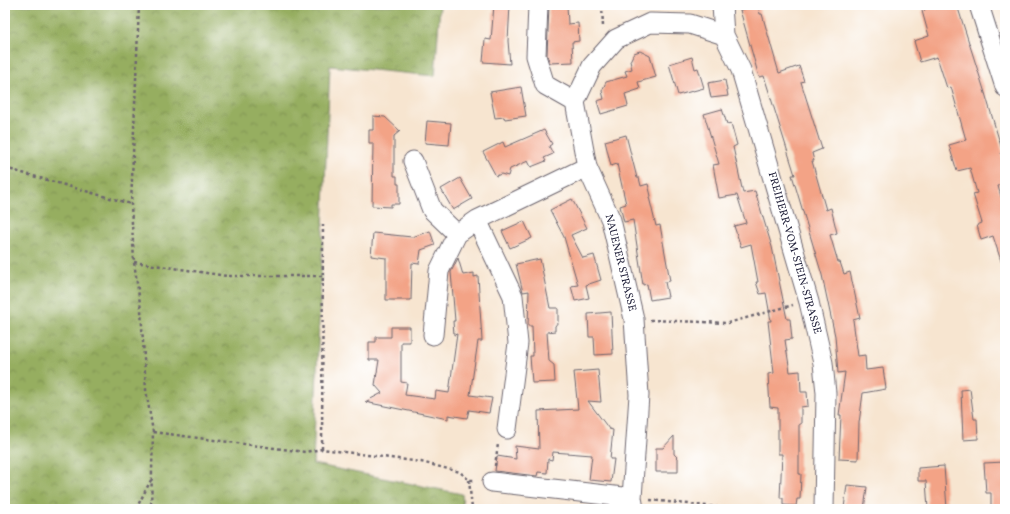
<svg xmlns="http://www.w3.org/2000/svg" width="1010" height="514" font-family="Vollkorn,serif">
  <defs>
    <pattern id="forest-crowns" width="20" height="18" patternUnits="userSpaceOnUse"><rect width="20" height="18" fill="#96ae60"/><path d="M2 6a3 3 0 1 1 6 0M12 15a3 3 0 1 1 6 0" fill="none" stroke="#7a8d50"/></pattern>
  </defs>
  <rect width="100%" height="100%" fill="#fff"/>
  <filter id="ink" filterUnits="userSpaceOnUse"><feTurbulence type="fractalNoise" baseFrequency=".025" numOctaves="2"/><feDisplacementMap in="SourceGraphic" scale="8" xChannelSelector="R" yChannelSelector="G"/><feConvolveMatrix kernelMatrix="1 2 1 2 8 2 1 2 1" color-interpolation-filters="sRGB"/></filter>
  <filter id="wash" filterUnits="userSpaceOnUse"><feTurbulence type="fractalNoise" baseFrequency=".012" numOctaves="4" result="noise"/><feDisplacementMap in="SourceGraphic" scale="16" xChannelSelector="R" yChannelSelector="G"/><feGaussianBlur stdDeviation="0.9" result="paint"/><feColorMatrix in="noise" values="0 0 0 0 0 0 0 0 0 0 0 0 0 0 0 0 0 1.4 0 .05"/><feComposite in="paint" operator="in"/></filter>
  <g filter="url(#wash)">
    <rect width="100%" height="100%" fill="#f7e5d0"/>
    <!-- forest -->
    <path fill="url(#forest-crowns)" stroke="#5c684e" d="M 5,5 L 440,5 L 435,76 L 330,66 L 313,464 L 462,494 L 463,509 L 5,509 Z"/>
    <g id="blocks">
      <!-- building -->
      <path fill="#f3a386" d="M 494,5 L 510,5 L 508,41 L 510,64 L 483,62 L 485,39 L 491,40 Z
        M 549,5 L 567,5 L 568,24 L 578,23 L 579,41 L 572,42 L 573,62 L 550,63 L 547,55 Z
        M 758,5 L 760,14 L 762,14 L 779,73 L 799,66 L 804,81 L 801,82 L 822,149 L 812,153 L 814,161 L 812,161 L 826,210 L 831,208 L 837,233 L 830,235 L 838,262 L 840,262 L 844,274 L 850,272 L 860,318 L 853,320 L 858,356 L 865,355 L 866,370 L 883,368 L 886,389 L 863,393 L 859,423 L 858,460 L 839,459 L 841,415 L 839,415 L 845,372 L 838,373 L 835,336 L 822,275 L 792,175 L 795,175 L 764,76 L 759,77 L 740,10 Z
        M 924,5 L 957,5 L 985,93 L 1003,153 L 1001,153 L 1005,167 L 1005,184 L 998,186 L 1005,211 L 1005,263 L 1002,264 L 993,236 L 981,240 L 977,225 L 982,223 L 973,194 L 977,193 L 970,168 L 957,171 L 951,152 L 949,145 L 966,140 L 951,87 L 947,88 L 937,57 L 920,62 L 914,41 L 929,36 L 922,11 L 925,10 Z
        M 640,51 L 650,56 L 656,77 L 638,82 L 640,89 L 625,94 L 628,106 L 601,114 L 597,101 L 604,99 L 602,91 L 606,82 L 627,76 L 625,71 L 632,69 L 630,61 L 634,53 Z
        M 692,57 L 695,69 L 698,68 L 704,88 L 678,95 L 669,64 Z
        M 725,80 L 728,96 L 711,98 L 708,83 Z
        M 521,87 L 526,116 L 505,119 L 504,117 L 495,118 L 490,92 Z
        M 722,109 L 727,124 L 731,123 L 737,145 L 733,147 L 743,193 L 755,191 L 772,247 L 787,319 L 790,319 L 792,339 L 785,340 L 790,372 L 800,371 L 801,392 L 807,392 L 808,406 L 801,407 L 801,424 L 799,424 L 799,474 L 801,474 L 800,499 L 797,499 L 796,506 L 783,505 L 783,498 L 780,498 L 782,454 L 778,454 L 778,408 L 770,407 L 768,374 L 774,373 L 768,321 L 771,321 L 766,293 L 760,294 L 756,282 L 758,282 L 751,244 L 741,247 L 734,226 L 746,223 L 737,195 L 719,198 L 713,165 L 719,164 L 704,114 Z
        M 373,116 L 385,117 L 400,131 L 394,136 L 394,176 L 397,176 L 397,184 L 399,184 L 399,204 L 391,204 L 391,207 L 372,206 L 373,143 L 369,143 L 369,130 L 373,130 Z
        M 427,121 L 451,123 L 449,145 L 425,143 Z
        M 544,130 L 552,144 L 549,146 L 553,154 L 544,158 L 546,161 L 531,167 L 528,161 L 510,169 L 508,176 L 501,174 L 496,176 L 483,152 L 503,142 L 505,147 Z
        M 626,135 L 637,178 L 639,178 L 641,186 L 648,184 L 651,196 L 649,197 L 656,226 L 660,225 L 670,281 L 665,282 L 668,297 L 650,300 L 647,284 L 643,285 L 633,220 L 624,222 L 620,206 L 626,204 L 617,164 L 611,166 L 605,141 Z
        M 460,178 L 472,199 L 453,210 L 441,189 Z
        M 572,199 L 587,228 L 571,235 L 583,258 L 594,255 L 601,280 L 586,285 L 589,298 L 575,301 L 571,286 L 578,285 L 564,237 L 550,210 Z
        M 524,221 L 532,238 L 510,248 L 502,231 Z
        M 430,231 L 435,245 L 421,250 L 419,264 L 412,263 L 411,300 L 386,300 L 386,258 L 371,256 L 373,233 L 412,237 Z
        M 458,258 L 463,275 L 474,273 L 474,277 L 478,276 L 482,341 L 478,341 L 470,395 L 492,398 L 489,413 L 469,410 L 467,418 L 448,415 L 448,419 L 365,402 L 382,393 L 375,385 L 379,360 L 369,360 L 369,342 L 376,342 L 376,337 L 391,337 L 391,327 L 410,327 L 410,342 L 401,342 L 401,382 L 407,383 L 405,395 L 435,399 L 436,391 L 449,393 L 457,334 L 454,335 L 453,321 L 455,321 L 451,272 Z
        M 540,259 L 550,308 L 558,308 L 558,322 L 555,326 L 555,331 L 547,332 L 549,361 L 554,365 L 555,382 L 532,383 L 530,356 L 533,356 L 532,326 L 528,326 L 529,291 L 523,292 L 516,264 Z
        M 611,312 L 613,354 L 595,355 L 594,337 L 589,337 L 588,314 Z
        M 598,370 L 601,402 L 588,401 L 609,429 L 613,430 L 610,459 L 614,459 L 611,482 L 589,480 L 592,455 L 553,452 L 552,460 L 548,459 L 547,473 L 538,472 L 537,476 L 495,471 L 497,456 L 516,459 L 515,446 L 539,449 L 538,411 L 578,409 L 574,372 Z
        M 970,389 L 974,419 L 977,419 L 978,439 L 963,440 L 961,390 Z
        M 674,436 L 674,454 L 678,458 L 678,472 L 656,472 L 656,448 L 663,448 Z
        M 1005,462 L 1005,509 L 991,509 L 991,493 L 986,493 L 984,463 Z
        M 944,466 L 947,509 L 928,509 L 926,481 L 918,481 L 918,468 Z
        M 847,485 L 867,487 L 864,509 L 844,508 Z"/>
    </g>
  </g>
  <g filter="url(#ink)">
    <use href="#blocks" fill-opacity="0" stroke="#6d666f" stroke-width="1"/>
    <g fill="none" stroke-linecap="round" stroke-linejoin="round">
      <defs>
        <path id="minor" d="M 538,5 L 536,56 L 545,85 L 575,102
          M 722,5 L 724,35 L 741,70 L 809,302 L 823,363 L 826,393 L 824,509
          M 979,5 L 1005,87
          M 413,161 L 432,210 L 457,234
          M 477,220 L 513,296 L 518,343 L 507,429
          M 433,335 L 439,271 L 457,234 L 477,220 L 587,167
          M 492,482 L 632,498
          M 634,509 L 632,498 L 639,395 L 634,319 L 611,220 L 587,167 L 575,102 L 592,66 L 616,39 L 650,23 L 690,24 L 724,35"/>
      </defs>
      <!-- minor casing -->
      <use href="#minor" stroke="#6d666f" stroke-width="21"/>
      <!-- path -->
      <path stroke="#6d666f" stroke-width="2.5" stroke-dasharray="3 3" stroke-linecap="butt" d="M 139,5 L 131,204 L 134,262 L 141,310 L 146,390 L 153,432 L 151,509
        M 602,5 L 603,27
        M 5,168 L 131,204
        M 134,262 L 227,276 L 324,276
        M 650,320 L 728,323 L 793,305
        M 153,432 L 305,452 L 322,449 L 421,462 L 460,472 L 469,480 L 475,480
        M 322,449 L 323,221
        M 495,466 L 498,444
        M 469,480 L 472,509
        M 650,500 L 735,509
        M 136,509 L 151,480"/>
      <!-- minor -->
      <use href="#minor" stroke="#fff" stroke-width="19"/>
    </g>
  </g>
  <g text-anchor="middle" dominant-baseline="central" stroke-width="3" stroke-linejoin="round" paint-order="stroke">
    <!-- street labels -->
    <g font-size="11" fill="#22223b" stroke="#fff">
      <text transform="translate(794 253) rotate(74)">FREIHERR-VOM-STEIN-STRASSE</text>
      <text transform="translate(620 263) rotate(76)">NAUENER STRASSE</text>
    </g>
  </g>
  <!-- margin -->
  <rect width="1010" height="514" fill="none" stroke="#fff" stroke-width="20"/>
</svg>
